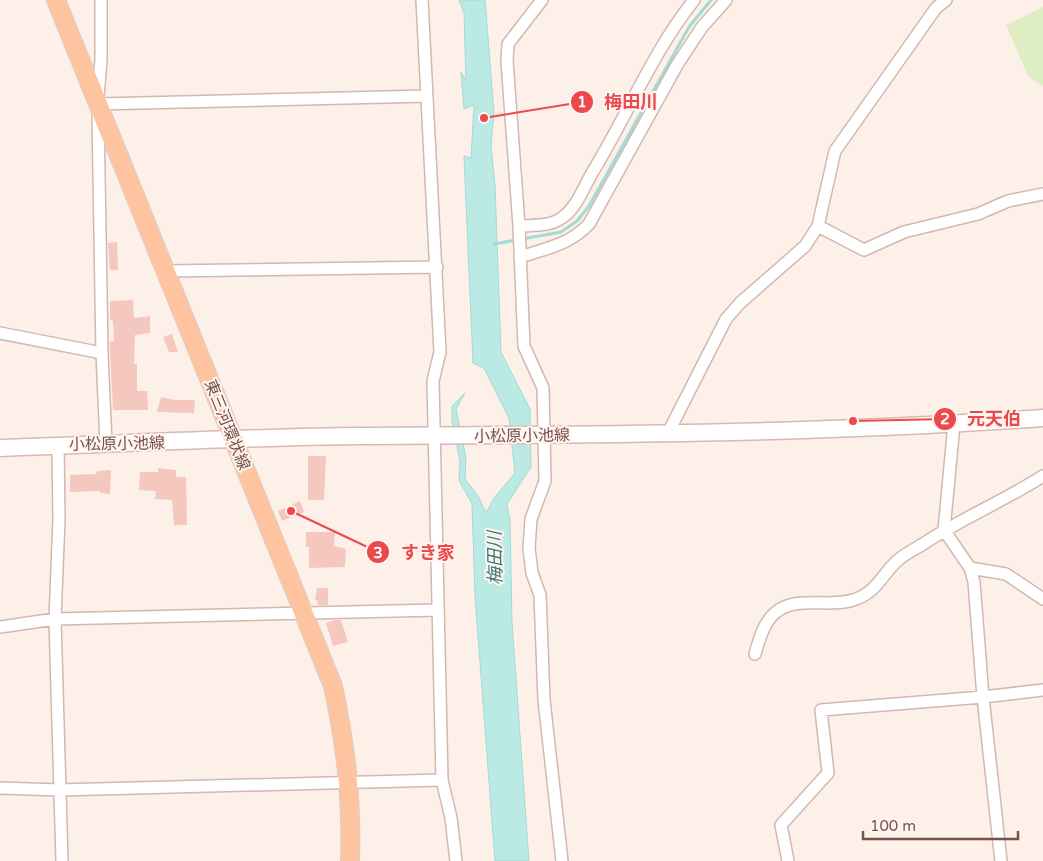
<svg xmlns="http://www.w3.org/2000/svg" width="1043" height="861" font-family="'Varela Round','Noto Sans JP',sans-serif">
  <rect width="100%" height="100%" fill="#fdf0e8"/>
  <!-- green -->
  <path fill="#dfedc5" d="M 1043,7 L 1043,86 L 1028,76 L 1006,25 Z"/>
  <!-- water -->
  <path fill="#bbe9e4" stroke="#a1dbd6" d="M 459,0 L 485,0 L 494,113 L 491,145 L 495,185 L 501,352 L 530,409 L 531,467 L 507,504 L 510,521 L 512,622 L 529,861 L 495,861 L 475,596 L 472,504 L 459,480 L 460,461 L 452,421 L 452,406 L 465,393 L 456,409 L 466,458 L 465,479 L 478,496 L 486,513 L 494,498 L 515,473 L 509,418 L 484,368 L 473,363 L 464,156 L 471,158 L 474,105 L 464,109 L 461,72 L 466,81 L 464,13 Z"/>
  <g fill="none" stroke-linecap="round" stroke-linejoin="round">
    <!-- stream -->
    <path stroke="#a1dbd6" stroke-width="3" d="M 494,244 L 561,232 L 577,221 L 589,206 L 689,27 L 711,0"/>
  </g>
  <!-- building -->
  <path fill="#f4c7bf" d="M 117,242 L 118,270 L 110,270 L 108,243 Z
    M 133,300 L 134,318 L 150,316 L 150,333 L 135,335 L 134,364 L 137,364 L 137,391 L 147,391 L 148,410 L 113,410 L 110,351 L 110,341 L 114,341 L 113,321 L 110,320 L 110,301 Z
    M 172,334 L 178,352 L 169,352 L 163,337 Z
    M 161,397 L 175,400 L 195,400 L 194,413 L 157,412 Z
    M 308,456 L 326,456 L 324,500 L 308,500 Z
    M 158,468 L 176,470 L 176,477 L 186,477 L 187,525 L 174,525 L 172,500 L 155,499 L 156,491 L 139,490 L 140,472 L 158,472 Z
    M 111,470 L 110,494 L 100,493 L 100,491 L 70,492 L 70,475 L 96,474 L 97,471 Z
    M 300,501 L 304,512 L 282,521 L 278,511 Z
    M 306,532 L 335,532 L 334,546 L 346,549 L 345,567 L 309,568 L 309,547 L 306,547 Z
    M 317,588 L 328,588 L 328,605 L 317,605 L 318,601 L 315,600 Z
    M 335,620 L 341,620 L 348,642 L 333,646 L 326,623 Z"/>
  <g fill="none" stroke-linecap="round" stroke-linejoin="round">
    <defs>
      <path id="minor" d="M 422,0 L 440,352 L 433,381 L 442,780 L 451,818 L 456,861
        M 542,0 L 508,44 L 507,61 L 519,226 L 524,346 L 543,388 L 545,481 L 531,519 L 529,548 L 532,573 L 540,595 L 544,700 L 562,861
        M 98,98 L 101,59 L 101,0
        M 98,104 L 427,96
        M 98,114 L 102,353 L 106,444
        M 519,226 C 534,225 550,227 563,217 C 576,208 584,187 592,173 C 627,116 652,53 694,0
        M 818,226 L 864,250 L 904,232 L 978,214 L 1008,201 L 1043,194
        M 520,257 C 547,248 569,245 589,224 L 677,65 L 702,27 L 726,0
        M 165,271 L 437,267
        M 0,333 L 102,353
        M 954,424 L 944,530 L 970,568 L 974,582 L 983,697 L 1043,690
        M 668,433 L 726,319 L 740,303 L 805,246 L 818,226 L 835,151 L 936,8 L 946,0
        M 58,445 L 59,519 L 55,619 L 62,861
        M 970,568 L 1006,574 L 1043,599
        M 0,627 L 55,619 L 438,610
        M 755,654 C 759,640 764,622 775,613 C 795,595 829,608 853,600 C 877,593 882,574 898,560 C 905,554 915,549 923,544 C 962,518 1004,501 1043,476
        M 0,788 L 60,790 L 442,780
        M 788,861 L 781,825 L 828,773 L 821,710 L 983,697 L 1001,861"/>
      <path id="secondary" d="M 0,448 C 120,444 241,437 362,436 C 589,435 816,434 1043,418"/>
      <path id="primary" d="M 56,0 L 333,686 C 346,747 352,799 350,861"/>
    </defs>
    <!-- minor casing -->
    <use href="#minor" stroke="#d3b7b0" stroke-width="14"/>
    <!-- secondary casing -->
    <use href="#secondary" stroke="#d9b8af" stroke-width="19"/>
    <!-- primary casing -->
    <use href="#primary" stroke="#dacecc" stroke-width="20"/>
    <!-- minor -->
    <use href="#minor" stroke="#fff" stroke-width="11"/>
    <!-- secondary -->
    <use href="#secondary" stroke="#fff" stroke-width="16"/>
    <!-- primary -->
    <use href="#primary" stroke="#fec49f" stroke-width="18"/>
  </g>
  <g text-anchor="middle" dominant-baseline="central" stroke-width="4" stroke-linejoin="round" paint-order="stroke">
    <!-- street labels -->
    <g font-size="16" fill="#7a504a" stroke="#fff5f0">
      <text transform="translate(227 425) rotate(68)">東三河環状線</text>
      <text transform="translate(522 436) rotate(-1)">小松原小池線</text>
      <text transform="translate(117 444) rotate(-1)">小松原小池線</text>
    </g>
    <!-- water labels -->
    <g font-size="18" font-style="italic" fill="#3a7873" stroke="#fff5f0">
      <text transform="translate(495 558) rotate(-91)">梅田川</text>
    </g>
  </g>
  <!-- callouts -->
  <path fill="none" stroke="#ec494c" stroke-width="2" d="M484 118L582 102M853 421L945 419M291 511L378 552"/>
  <g fill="#ec494c" stroke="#fff5f0" stroke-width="2">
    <circle cx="484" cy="118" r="5"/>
    <circle cx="853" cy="421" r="5"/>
    <circle cx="291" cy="511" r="5"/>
    <circle cx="582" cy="102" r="12"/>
    <circle cx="945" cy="419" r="12"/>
    <circle cx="378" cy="552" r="12"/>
  </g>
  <g font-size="15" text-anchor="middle" font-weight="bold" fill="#fff">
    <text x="582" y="107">1</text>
    <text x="945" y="424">2</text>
    <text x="378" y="558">3</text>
  </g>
  <g font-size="18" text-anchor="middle" font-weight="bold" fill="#ec494c" stroke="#fff5f0" stroke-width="4" stroke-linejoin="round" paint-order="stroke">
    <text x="631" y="108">梅田川</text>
    <text x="994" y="425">元天伯</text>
    <text x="428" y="559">すき家</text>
  </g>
  <!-- scale -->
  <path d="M863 831v8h155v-8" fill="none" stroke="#7a504a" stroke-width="2.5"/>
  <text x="870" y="831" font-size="15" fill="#7a504a" stroke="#fff5f0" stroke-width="4" paint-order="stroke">100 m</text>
</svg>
